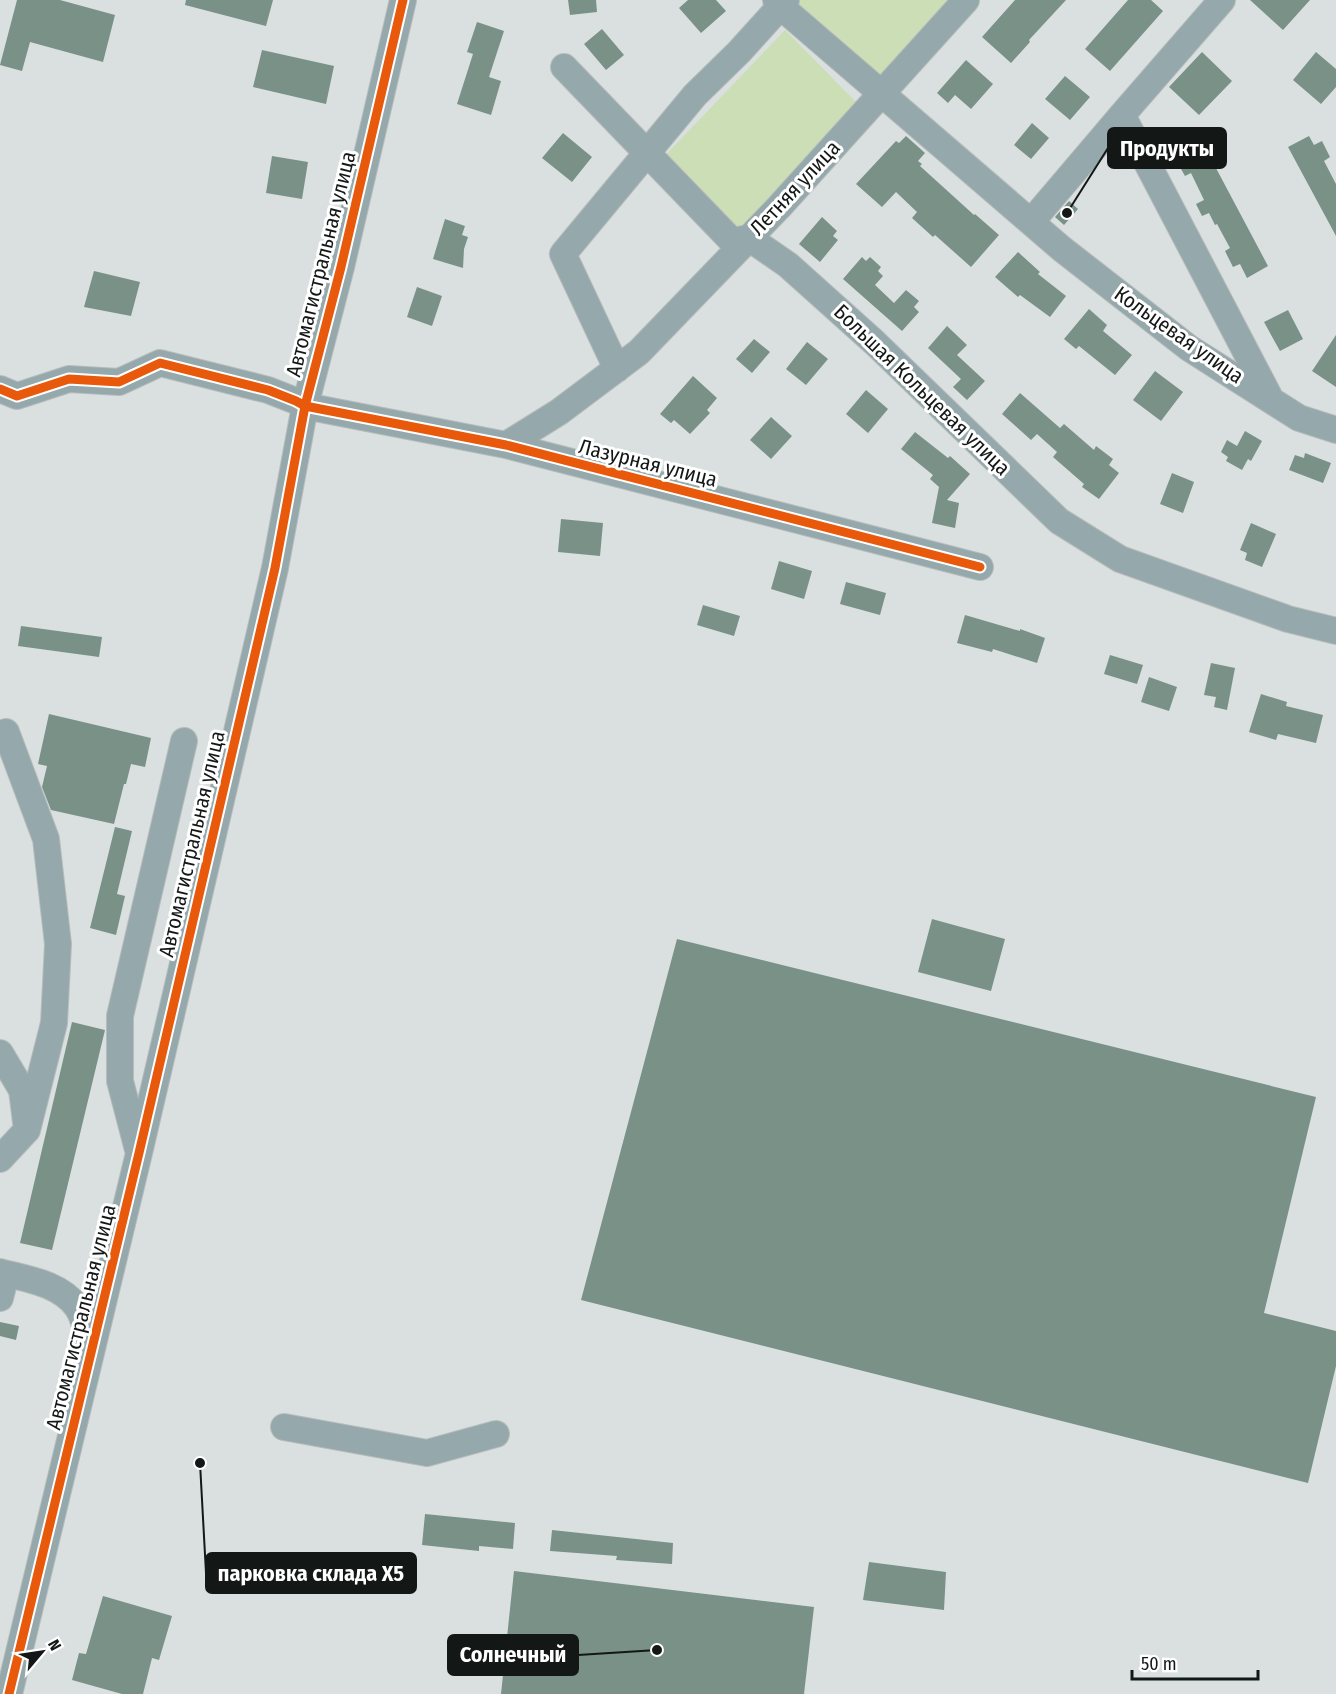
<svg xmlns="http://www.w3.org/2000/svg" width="1336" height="1694" font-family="'Fira Sans Condensed',sans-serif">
  <rect width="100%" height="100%" fill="#dae0e0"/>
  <!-- green -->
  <path fill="#ccdeb5" d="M 799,0 L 953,0 L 881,82 L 793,6 Z
    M 785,30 L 860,106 L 732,248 L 656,165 Z"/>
  <!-- building -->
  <path fill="#799187" d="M 17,0 L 60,0 L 115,15 L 103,62 L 30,42 L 22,71 L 0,65 Z
    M 186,0 L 273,0 L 266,26 L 185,5 Z
    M 568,0 L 596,0 L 597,12 L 570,15 Z
    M 688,0 L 716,0 L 726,11 L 701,33 L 679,8 Z
    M 1015,0 L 1066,0 L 1029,40 L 1030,42 L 1011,63 L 982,37 Z
    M 1128,0 L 1151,0 L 1163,11 L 1110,71 L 1085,49 Z
    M 1250,0 L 1310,0 L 1283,30 Z
    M 477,22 L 504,31 L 489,77 L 501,81 L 491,115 L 457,104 L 473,54 L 467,52 Z
    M 602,29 L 624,55 L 606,70 L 584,44 Z
    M 262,50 L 334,66 L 326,104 L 253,87 Z
    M 1202,52 L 1232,81 L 1199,115 L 1169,87 Z
    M 1316,52 L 1336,69 L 1336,87 L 1321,104 L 1293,80 Z
    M 966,60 L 993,84 L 971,109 L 955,95 L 948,103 L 937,93 Z
    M 1065,76 L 1090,97 L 1070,120 L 1045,99 Z
    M 1032,123 L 1049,138 L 1031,159 L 1014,145 Z
    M 563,133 L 592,157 L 572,182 L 542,158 Z
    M 906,136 L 925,153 L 918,161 L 922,164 L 920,166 L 974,215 L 975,214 L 999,235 L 971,267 L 935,235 L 933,237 L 912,218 L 917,212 L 896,192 L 882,207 L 856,184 L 896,141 L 899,143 Z
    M 1309,136 L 1314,145 L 1322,141 L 1330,157 L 1324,161 L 1336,184 L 1336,236 L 1288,147 Z
    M 1200,138 L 1268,266 L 1247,278 L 1240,264 L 1233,267 L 1225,251 L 1230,248 L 1217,224 L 1215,225 L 1209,213 L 1202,216 L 1196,204 L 1204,200 L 1191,173 L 1185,176 L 1177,162 L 1183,158 L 1179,149 Z
    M 272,156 L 308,162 L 302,199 L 266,193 Z
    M 1069,201 L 1078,209 L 1064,225 L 1055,217 Z
    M 822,217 L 837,231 L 833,236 L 838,240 L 820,262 L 799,244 Z
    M 445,219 L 465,226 L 462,235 L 468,237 L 464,249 L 463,268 L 433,259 Z
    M 1018,252 L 1040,272 L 1038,274 L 1066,296 L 1050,317 L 1020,295 L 1018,297 L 995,277 Z
    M 862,257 L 866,261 L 870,257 L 881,267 L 878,271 L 883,276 L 875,285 L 894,303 L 906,290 L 919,301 L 914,307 L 919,312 L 902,331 L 843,279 Z
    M 94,271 L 140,282 L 131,316 L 84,307 Z
    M 417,287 L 442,296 L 432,326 L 407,317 Z
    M 1089,309 L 1107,325 L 1103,331 L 1132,355 L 1115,375 L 1079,346 L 1076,349 L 1064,339 Z
    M 1288,310 L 1303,339 L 1280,351 L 1264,322 Z
    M 947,326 L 967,345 L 957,355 L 985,381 L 967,400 L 953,387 L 961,379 L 928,348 Z
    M 1336,335 L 1336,387 L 1312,371 Z
    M 754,339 L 770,352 L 752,373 L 736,359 Z
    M 807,342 L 828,359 L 806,385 L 786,369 Z
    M 1155,371 L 1183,392 L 1161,421 L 1133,400 Z
    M 693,376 L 717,398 L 707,410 L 710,413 L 690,434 L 674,420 L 671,423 L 660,414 Z
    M 866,390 L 888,409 L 868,433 L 846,414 Z
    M 1020,393 L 1060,428 L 1064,424 L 1094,450 L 1096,446 L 1113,459 L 1109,465 L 1119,473 L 1099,499 L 1082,487 L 1084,484 L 1053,457 L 1057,452 L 1037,434 L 1031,440 L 1002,414 Z
    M 771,417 L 792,436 L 771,459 L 750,440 Z
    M 1245,431 L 1262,441 L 1251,461 L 1248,459 L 1242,470 L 1226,461 L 1228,457 L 1221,452 L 1227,440 L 1237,446 Z
    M 915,432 L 948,458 L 950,456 L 970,474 L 947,500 L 959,503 L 955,528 L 932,523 L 939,487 L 930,479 L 933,475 L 901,449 Z
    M 1305,453 L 1331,463 L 1323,483 L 1289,470 L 1295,455 L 1304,458 Z
    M 1172,473 L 1194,482 L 1183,513 L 1160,504 Z
    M 561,519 L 603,523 L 600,556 L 558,552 Z
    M 1251,523 L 1276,534 L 1262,567 L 1245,560 L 1247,553 L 1240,550 Z
    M 779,561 L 812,571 L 804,599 L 771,589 Z
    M 846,582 L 886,593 L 880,615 L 840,604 Z
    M 703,605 L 740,616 L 734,636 L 697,625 Z
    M 965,615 L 1020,631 L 1020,629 L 1045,638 L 1037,663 L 993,649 L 992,652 L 957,643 Z
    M 21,626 L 102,637 L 99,657 L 18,646 Z
    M 1110,655 L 1143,665 L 1137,684 L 1104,674 Z
    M 1211,663 L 1235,668 L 1227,710 L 1214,707 L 1216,697 L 1204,695 Z
    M 1149,677 L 1177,687 L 1169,711 L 1141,702 Z
    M 1261,694 L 1287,702 L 1286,706 L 1323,715 L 1316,743 L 1278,734 L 1276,740 L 1249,732 Z
    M 49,714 L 151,738 L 145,767 L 131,764 L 126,784 L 124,784 L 114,824 L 51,810 L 42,787 L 47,766 L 38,764 Z
    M 115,827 L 132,831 L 117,894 L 125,896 L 116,935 L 90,928 Z
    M 932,919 L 1005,939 L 991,991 L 918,972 Z
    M 677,939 L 1316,1097 L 1264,1313 L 1336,1331 L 1336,1366 L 1308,1483 L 581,1300 Z
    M 72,1022 L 105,1030 L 52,1250 L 20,1243 Z
    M 0,1322 L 19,1326 L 16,1340 L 0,1336 Z
    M 425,1514 L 515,1523 L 513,1549 L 479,1546 L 479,1551 L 422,1545 Z
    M 552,1530 L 673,1543 L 672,1564 L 616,1560 L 617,1556 L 550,1551 Z
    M 869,1562 L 946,1572 L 944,1610 L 863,1600 Z
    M 514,1571 L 814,1607 L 804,1694 L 501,1694 Z
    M 103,1596 L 172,1616 L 159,1660 L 152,1658 L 143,1694 L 122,1694 L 72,1680 L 79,1653 L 86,1654 Z"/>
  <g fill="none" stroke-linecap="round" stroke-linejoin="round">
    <defs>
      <path id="minor" d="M 776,0 L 780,6 L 1062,249 L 1189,348 L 1299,418 L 1336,430
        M 564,67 L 732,241 L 749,238 L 788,265 L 875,343 L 1059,521 L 1120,559 L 1288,619 L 1336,631
        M 1122,115 L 1269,396
        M 1031,222 L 1122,115 L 1222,0
        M 617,369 L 563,254 L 695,95 L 739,52 L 786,0
        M 0,389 L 17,396 L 69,379 L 119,382 L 160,363 L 268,390 L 296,401 L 305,406 L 506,445 L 980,567
        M 506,445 L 559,412 L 639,352 L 779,207 L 966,0
        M 6,732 L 46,839 L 58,944 L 54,1023 L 27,1130
        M 0,1053 L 22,1090 L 27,1130 L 0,1159
        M 138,1150 L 120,1081 L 120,1016 L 184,741
        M 0,1272 C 26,1279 60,1283 77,1307 C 85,1318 87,1334 90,1347
        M 0,1298 L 6,1274
        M 284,1427 L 427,1453 L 496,1434
        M 9,1694 L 139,1153 L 275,568 L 305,406 L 341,267 L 403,0"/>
    </defs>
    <!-- minor casing -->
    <use href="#minor" stroke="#b7bbbb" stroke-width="28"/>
    <!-- minor -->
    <use href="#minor" stroke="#95a8ac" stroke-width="26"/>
    <defs>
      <path id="cycleway" d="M 0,389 L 17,396 L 69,379 L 119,382 L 160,363 L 268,390 L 296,401 L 305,406 L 506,445 L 980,567
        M 9,1694 L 139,1153 L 275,568 L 305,406 L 341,267 L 403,0"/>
    </defs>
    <!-- cycleway casing -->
    <use href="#cycleway" stroke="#fff" stroke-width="13"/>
    <!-- cycleway -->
    <use href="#cycleway" stroke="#e8590c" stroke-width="9"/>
  </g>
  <g text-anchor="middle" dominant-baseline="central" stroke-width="6" stroke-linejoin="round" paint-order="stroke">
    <!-- street labels -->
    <g font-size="21" fill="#131716" stroke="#fff">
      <text transform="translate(795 188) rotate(-47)">Летняя улица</text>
      <text transform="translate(321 264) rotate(-76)">Автомагистральная улица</text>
      <text transform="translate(1179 335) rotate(35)">Кольцевая улица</text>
      <text transform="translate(922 390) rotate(44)">Большая Кольцевая улица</text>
      <text transform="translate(648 463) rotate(14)">Лазурная улица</text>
      <text transform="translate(192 844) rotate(-77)">Автомагистральная улица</text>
      <text transform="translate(81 1317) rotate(-76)">Автомагистральная улица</text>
    </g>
  </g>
  <!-- callouts -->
  <path fill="none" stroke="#131716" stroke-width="2" d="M1067 213L1108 148M200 1463L206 1573M657 1650L578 1655"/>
  <g fill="#131716" stroke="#fff" stroke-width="2">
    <circle cx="1067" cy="213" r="6"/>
    <circle cx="200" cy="1463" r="6"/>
    <circle cx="657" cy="1650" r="6"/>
  </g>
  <g fill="#131716" stroke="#131716" stroke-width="2">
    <rect x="1108" y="128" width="118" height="40" rx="6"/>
    <rect x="206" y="1553" width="210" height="40" rx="6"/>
    <rect x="448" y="1635" width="130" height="40" rx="6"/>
  </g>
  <g font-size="22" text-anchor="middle" font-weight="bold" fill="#fff">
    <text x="1167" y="156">Продукты</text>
    <text x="311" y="1581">парковка склада X5</text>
    <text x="513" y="1662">Солнечный</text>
  </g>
  <!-- north arrow -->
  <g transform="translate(42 1652) rotate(61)" stroke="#ffffff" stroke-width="4.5" paint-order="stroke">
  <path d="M0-4.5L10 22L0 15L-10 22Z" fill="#131716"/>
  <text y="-9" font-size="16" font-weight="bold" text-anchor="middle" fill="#131716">N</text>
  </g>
  <!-- scale -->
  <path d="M1132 1670v9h126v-9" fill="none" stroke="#131716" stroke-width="3"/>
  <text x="1141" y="1670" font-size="18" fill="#131716" stroke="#ffffff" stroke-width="4.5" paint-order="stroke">50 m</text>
</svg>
